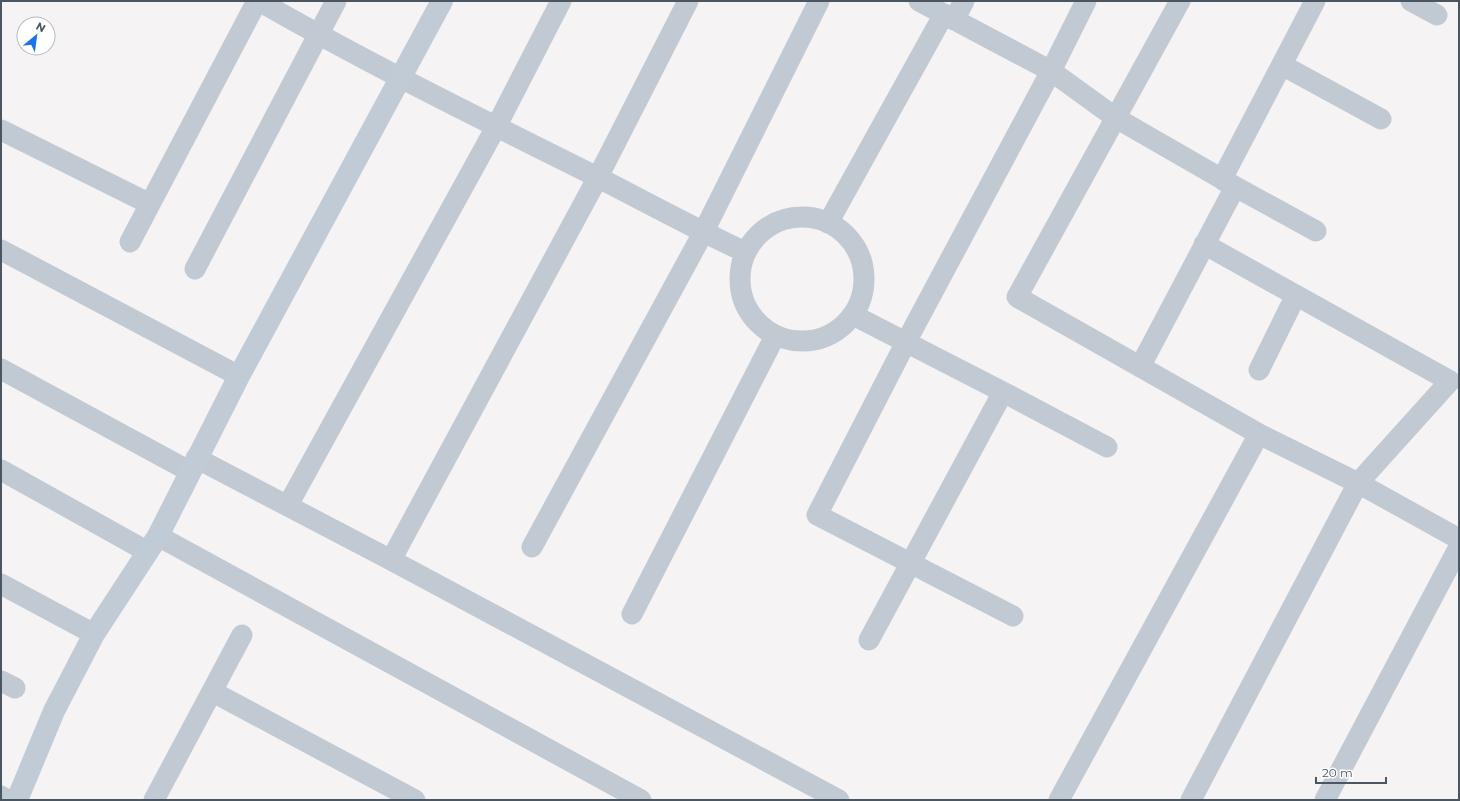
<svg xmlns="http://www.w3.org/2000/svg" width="1460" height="801" font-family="Montserrat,sans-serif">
  <rect width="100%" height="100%" fill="#f5f3f3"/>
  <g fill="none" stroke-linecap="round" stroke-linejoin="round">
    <!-- street -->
    <path stroke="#c1cad2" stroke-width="21" d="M 259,1 C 369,64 483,120 597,177 C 646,202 695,229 745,252
      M 919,1 L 1051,71 L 1116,118 L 1222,179 L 1315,1
      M 1180,1 L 1017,297 L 1259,434 L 1358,483 L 1459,539
      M 1411,1 L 1437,15
      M 954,20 L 964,1
      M 1282,65 L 1381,119
      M 1,130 L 150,204
      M 1223,180 L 1316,231
      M740 279a62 62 0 1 1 124 0a62 62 0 1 1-124 0Z
      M 828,223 L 944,14
      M 130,242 L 257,1
      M 1,250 L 239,376
      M 195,269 L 336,1
      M 853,315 L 1003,392 L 869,640
      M 1140,367 L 1235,187
      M 1,369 L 189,471
      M 1259,370 L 1296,295
      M 1003,392 L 1107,447
      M 196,458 L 391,560 L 839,800
      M 1,470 L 148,552
      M 288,505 L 496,127 L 561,1
      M 158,536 L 641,800
      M 532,547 L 703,233 L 819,1
      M 391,560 L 598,177 L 688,1
      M 1,584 L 94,634
      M 632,614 L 775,336
      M 1013,616 L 817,515 L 906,342 L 1051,71 L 1086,1
      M 1,681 L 15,688
      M 213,692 L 415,800
      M 1,796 L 8,800
      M 154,800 L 242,635
      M 1059,800 L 1259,434
      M 1191,800 L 1358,483 L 1450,381 L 1204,244
      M 1325,800 L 1459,547"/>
    <!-- secondary -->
    <path stroke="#c1cbd6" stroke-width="22" d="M 17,800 L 54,711 L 94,634 L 158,536 L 239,376 L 442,1"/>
  </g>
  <!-- border -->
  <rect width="1460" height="801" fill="none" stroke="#4a5661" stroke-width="4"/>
  <!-- north arrow -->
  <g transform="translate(36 36) rotate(29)"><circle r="19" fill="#ffffff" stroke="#b7bbc0"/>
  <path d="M0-3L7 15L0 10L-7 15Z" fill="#1a73e8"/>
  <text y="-6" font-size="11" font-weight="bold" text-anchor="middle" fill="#4a5661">N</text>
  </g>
  <!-- scale -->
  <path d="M1316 777v6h70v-6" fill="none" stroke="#4a5661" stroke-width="2"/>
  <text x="1322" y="777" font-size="12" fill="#4a5661" stroke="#ffffff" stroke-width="3" paint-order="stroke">20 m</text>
</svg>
